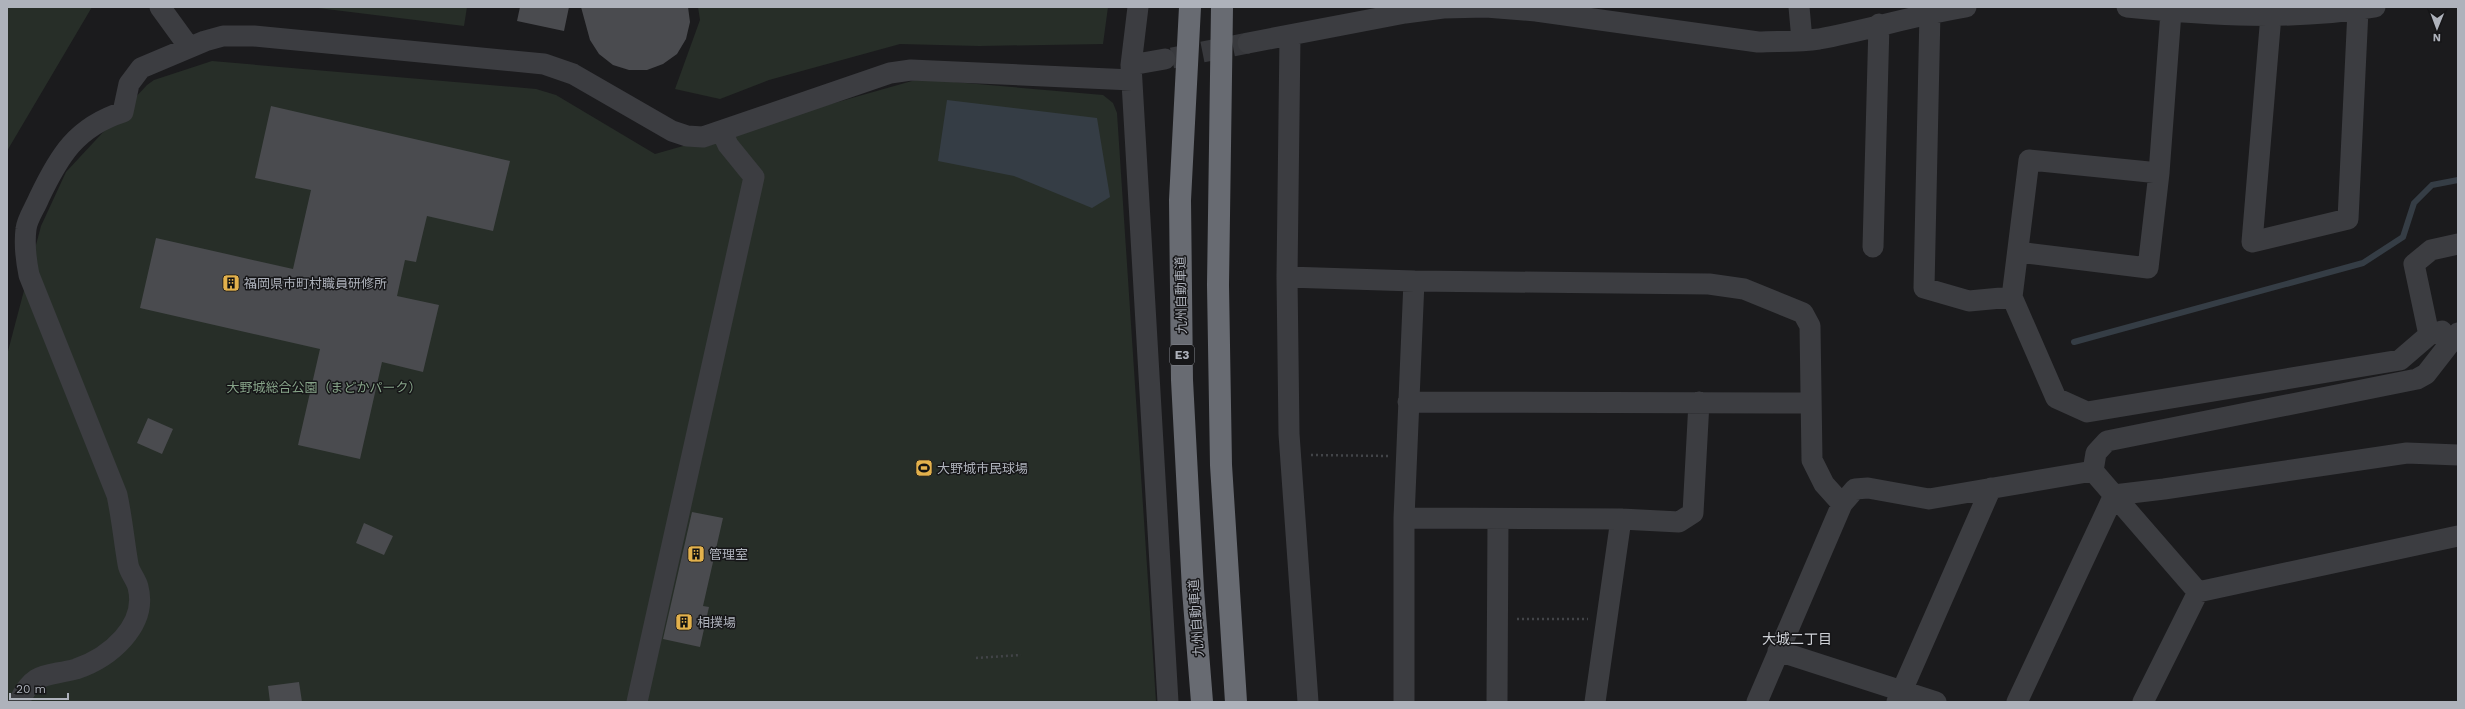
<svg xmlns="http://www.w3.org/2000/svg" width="2465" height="709" font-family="'Work Sans','Noto Sans JP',sans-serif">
  <rect width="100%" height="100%" fill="#1b1b1d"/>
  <!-- green -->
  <path fill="#272e28" d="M 7,7 L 92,7 L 7,151 Z
    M 310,7 L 467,7 L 464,26 Z
    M 698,7 L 1108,7 L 1103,44 L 979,46 L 900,44 L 769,80 L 720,99 L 675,89 L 700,20 Z
    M 212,61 L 536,89 L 556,95 L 655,154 L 919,79 L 1103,95 L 1113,103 L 1117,113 L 1156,702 L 7,702 L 7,355 L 41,226 L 66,172 L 147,85 L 154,80 Z"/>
  <!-- water -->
  <path fill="#353d45" d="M 947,100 L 1097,118 L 1110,197 L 1092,208 L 1014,176 L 938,161 Z"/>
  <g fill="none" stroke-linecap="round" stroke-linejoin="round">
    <!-- stream -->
    <path stroke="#353d45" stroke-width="6" d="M 2074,342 L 2363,263 L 2403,237 L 2414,203 L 2432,185 L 2458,180"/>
  </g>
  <!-- building -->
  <path fill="#4a4b4f" d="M 520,7 L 569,7 L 564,31 L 517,21 Z
    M 581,7 L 688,7 L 690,22 L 686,39 L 677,54 L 663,64 L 647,70 L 629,70 L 613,65 L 599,54 L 590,40 Z
    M 271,106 L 510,161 L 493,231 L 427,216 L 416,262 L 405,260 L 397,296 L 439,305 L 423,372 L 382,362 L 360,459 L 298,445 L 320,349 L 140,308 L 156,238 L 293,269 L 311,190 L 255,178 Z
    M 148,418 L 173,429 L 162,454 L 137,443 Z
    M 692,512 L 723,518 L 703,606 L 709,607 L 700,647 L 663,639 Z
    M 364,523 L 393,536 L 384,555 L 356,543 Z
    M 299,682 L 302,702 L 270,702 L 268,686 Z"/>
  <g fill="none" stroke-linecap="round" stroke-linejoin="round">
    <!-- minor-tunnel -->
    <path stroke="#38393d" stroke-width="21" stroke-dasharray="21 10" stroke-linecap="butt" d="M 1172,58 L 1248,43"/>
    <!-- path -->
    <path stroke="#424448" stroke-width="2.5" stroke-dasharray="2 3" stroke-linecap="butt" d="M 1311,455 L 1388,456
      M 1517,619 L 1588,619
      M 976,658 L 1021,655"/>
    <!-- minor -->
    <path stroke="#3c3d41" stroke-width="21" d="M 160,7 L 189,47
      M 1138,7 L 1131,65 L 1168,702
      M 1799,7 L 1802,40
      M 2127,7 C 2208,15 2294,21 2375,7
      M 1930,12 L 1924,288 L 1969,301 L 2012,297
      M 2271,15 L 2252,242 L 2348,219 L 2358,10
      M 1290,36 L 1287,277 L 1289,434 L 1308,702
      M 1248,43 L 1405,13 L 1443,8 L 1486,7 L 1536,11 L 1758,42 C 1778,41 1799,42 1819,39 C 1868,30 1916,15 1966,7
      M 1131,65 L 1165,59
      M 2159,173 L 2029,160 L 2012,297 L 2056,398 L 2087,412 L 2400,360 L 2429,335
      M 1873,247 L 1879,24
      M 2018,252 L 2148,268 L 2159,173 L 2171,12
      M 1287,277 L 1414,281 L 1709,284 L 1744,289 L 1803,313 L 1810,326 L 1812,460 L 1824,484 L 1842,504
      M 2442,331 L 2429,335 L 2414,264 L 2431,250 L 2458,244
      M 1408,402 L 1811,403
      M 2093,471 L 2096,453 L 2107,441 L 2417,379 L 2426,374 L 2458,333
      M 2114,495 L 2164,489 L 2407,453 L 2458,455
      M 1404,518 L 1621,519 L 1679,522 L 1693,513 L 1699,402
      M 2198,592 L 2458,536
      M 1778,651 L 1936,702
      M 19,702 C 34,670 47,677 76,669 C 109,658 148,626 138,587 C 136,579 129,572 128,564 C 124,541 122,518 117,495 L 29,275 C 26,260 24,245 26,229 C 27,219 35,208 39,198 C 59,156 76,127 123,112 L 129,84 L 141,68 L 205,41 L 223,36 L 254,36 L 544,64 L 573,74 L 672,131 L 687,136 L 703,137 L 890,73 L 911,70 L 1132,80
      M 637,702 L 754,177 L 728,145 L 722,132
      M 1404,702 L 1404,518 L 1414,281
      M 1497,702 L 1498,519
      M 1595,702 L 1621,519
      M 1757,702 L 1842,504 L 1855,489 L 1868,488 L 1929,499 L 2093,471 L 2198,592 L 2143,702
      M 1897,702 L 1991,488
      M 2017,702 L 2114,495"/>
    <!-- highway -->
    <path stroke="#686b72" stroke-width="22" d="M 1190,7 L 1180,200 L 1182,380 L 1193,590 L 1202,702
      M 1222,7 L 1218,285 L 1221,465 L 1236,702"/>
  </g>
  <!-- icons -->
  <defs>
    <symbol id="building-square" viewBox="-11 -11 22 22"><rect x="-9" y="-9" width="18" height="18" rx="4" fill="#e3b14c" stroke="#161618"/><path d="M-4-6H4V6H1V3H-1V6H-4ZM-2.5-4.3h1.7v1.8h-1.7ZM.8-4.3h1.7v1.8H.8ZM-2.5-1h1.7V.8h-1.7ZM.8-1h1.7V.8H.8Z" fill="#111"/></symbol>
    <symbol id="stadium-square" viewBox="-11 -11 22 22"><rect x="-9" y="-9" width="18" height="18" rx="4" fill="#e3b14c" stroke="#161618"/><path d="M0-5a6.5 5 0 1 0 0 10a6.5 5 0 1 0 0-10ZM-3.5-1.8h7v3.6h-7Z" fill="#111"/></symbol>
  </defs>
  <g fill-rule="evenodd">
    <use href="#building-square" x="221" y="273" width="20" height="20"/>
    <use href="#stadium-square" x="914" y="458" width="20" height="20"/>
    <use href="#building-square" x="686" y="544" width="20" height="20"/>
    <use href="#building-square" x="674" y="612" width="20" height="20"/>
  </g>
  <g text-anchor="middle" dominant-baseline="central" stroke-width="3" stroke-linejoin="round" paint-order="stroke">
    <!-- shield labels -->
    <rect fill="#161618" stroke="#80838a" stroke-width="1" x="1170" y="345" width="24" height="20" rx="3"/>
    <g font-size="12" font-weight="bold" fill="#aeb2bb">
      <text x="1182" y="355">E3</text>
    </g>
    <!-- poi labels -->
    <g font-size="13" fill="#aeb2bb" stroke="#161618" text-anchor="start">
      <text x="244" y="283">福岡県市町村職員研修所</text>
      <text x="937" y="468">大野城市民球場</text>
      <text x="709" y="554">管理室</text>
      <text x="697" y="622">相撲場</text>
    </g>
    <!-- street labels -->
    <g font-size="13" fill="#aeb2bb" stroke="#161618">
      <text transform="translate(1181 295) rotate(-91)">九州自動車道</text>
      <text transform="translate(1196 618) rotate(-94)">九州自動車道</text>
    </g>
    <!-- park labels -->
    <g font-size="13" fill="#87a489" stroke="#161618">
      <text x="324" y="387">大野城総合公園（まどかパーク）</text>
    </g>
    <!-- neighbourhood labels -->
    <g font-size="14" fill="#cfd1d7" stroke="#161618">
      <text x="1797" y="639">大城二丁目</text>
    </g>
  </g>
  <!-- border -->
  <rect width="2465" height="709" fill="none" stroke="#aeb2bb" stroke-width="16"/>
  <!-- north arrow -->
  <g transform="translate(2437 28) rotate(181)" stroke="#161618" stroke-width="3" paint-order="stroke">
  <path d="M0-3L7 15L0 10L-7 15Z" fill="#aeb2bb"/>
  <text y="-6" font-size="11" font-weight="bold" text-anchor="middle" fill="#aeb2bb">N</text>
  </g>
  <!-- scale -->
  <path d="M10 693v6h58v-6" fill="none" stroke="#aeb2bb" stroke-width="2"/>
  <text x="16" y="693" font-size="12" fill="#aeb2bb" stroke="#161618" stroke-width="3" paint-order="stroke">20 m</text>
</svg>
